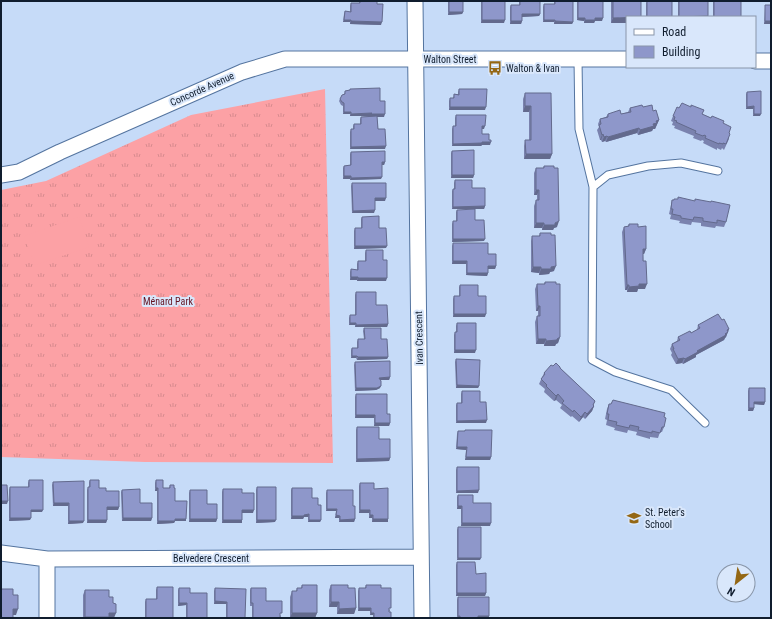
<svg xmlns="http://www.w3.org/2000/svg" width="772" height="619" font-family="'Roboto Condensed',sans-serif">
  <defs>
    <pattern id="grass-tufts" width="24" height="20" patternUnits="userSpaceOnUse"><rect width="24" height="20" fill="#fca1a5"/><path d="M3 7l-1-3M5 7V3M7 7l1-3M15 17l-1-3M17 17v-4M19 17l1-3" fill="none" stroke="#d78a8e"/></pattern>
  </defs>
  <rect width="100%" height="100%" fill="#c6dbf8"/>
  <!-- grass -->
  <path fill="url(#grass-tufts)" d="M 325,89 L 333,463 L 145,462 L 1,457 L 1,190 L 46,181 L 191,115 Z"/>
  <!-- garden -->
  <path fill="#fca1a5" d="M 79,217 L 89,247 L 35,265 L 24,236 Z"/>
  <g fill="none" stroke-linecap="round" stroke-linejoin="round">
    <defs>
      <path id="lane" d="M 578,59 L 579,129 L 593,187 L 592,360 L 615,372 L 671,390 L 705,423
        M 593,187 L 608,175 L 648,166 L 681,163 L 718,171"/>
      <path id="street" d="M 415,1 L 422,618
        M 755,61 L 771,61
        M 1,175 L 19,172 L 60,152 L 242,72 L 285,59 L 627,59
        M 1,553 L 47,559 L 421,557
        M 47,559 L 47,618"/>
    </defs>
    <!-- lane casing -->
    <use href="#lane" stroke="#54749f" stroke-width="9"/>
    <!-- street casing -->
    <use href="#street" stroke="#54749f" stroke-width="17"/>
    <!-- lane -->
    <use href="#lane" stroke="#fff" stroke-width="7"/>
    <!-- street -->
    <use href="#street" stroke="#fff" stroke-width="15"/>
  </g>
  <!-- wall -->
  <path fill="#7a82ae" d="M 359,1 L 377,1 L 377,4 L 381,25 L 350,24 L 350,22 L 343,22 L 344,14 L 345,11 L 350,12 L 350,6 L 351,3 L 359,3 Z
    M 448,1 L 463,1 L 463,12 L 462,14 L 448,15 Z
    M 481,1 L 505,1 L 504,23 L 481,23 Z
    M 519,1 L 540,1 L 540,14 L 539,16 L 522,17 L 522,21 L 521,24 L 510,24 L 510,7 L 511,5 L 519,5 Z
    M 554,1 L 573,1 L 573,22 L 572,24 L 554,24 L 554,22 L 543,22 L 543,7 L 544,4 L 554,4 Z
    M 577,1 L 603,1 L 602,21 L 595,21 L 594,23 L 584,23 L 584,21 L 577,20 Z
    M 611,1 L 641,1 L 611,23 Z
    M 647,1 L 672,17 L 646,17 L 646,3 Z
    M 678,1 L 708,1 L 708,17 L 678,17 Z
    M 713,1 L 741,1 L 741,17 L 713,17 Z
    M 765,5 L 771,24 L 764,24 L 765,8 Z
    M 350,89 L 380,101 L 384,117 L 377,117 L 378,129 L 385,149 L 350,149 L 350,132 L 351,129 L 353,129 L 353,126 L 354,124 L 360,124 L 360,119 L 361,117 L 370,116 L 371,116 L 350,116 L 350,114 L 343,114 L 343,106 L 341,105 L 339,101 L 342,95 L 344,95 L 345,91 L 350,90 Z
    M 459,89 L 485,110 L 449,110 L 449,101 L 450,98 L 453,98 L 454,94 L 458,94 L 458,92 Z
    M 747,92 L 760,116 L 753,116 L 753,109 L 746,109 L 746,94 Z
    M 525,93 L 552,154 L 550,159 L 524,159 L 524,146 L 525,140 L 529,140 L 529,112 L 523,112 L 523,99 Z
    M 643,107 L 653,111 L 659,120 L 655,129 L 653,129 L 652,131 L 638,135 L 637,133 L 606,142 L 605,141 L 602,142 L 601,140 L 600,140 L 597,130 L 599,127 L 598,124 L 600,119 L 606,117 L 608,114 L 621,114 L 628,112 L 630,108 Z
    M 691,107 L 704,110 L 702,114 L 723,123 L 729,133 L 729,139 L 724,150 L 722,148 L 721,150 L 717,148 L 717,150 L 703,143 L 704,141 L 702,140 L 701,141 L 693,138 L 694,136 L 674,128 L 675,126 L 672,125 L 673,122 L 671,121 L 673,116 L 679,108 Z
    M 456,115 L 484,129 L 482,129 L 482,134 L 489,140 L 490,145 L 482,145 L 481,146 L 452,146 L 452,129 L 453,126 L 455,126 L 455,118 Z
    M 452,151 L 474,175 L 473,178 L 451,178 L 451,153 Z
    M 351,152 L 385,162 L 384,165 L 382,165 L 381,179 L 350,180 L 350,179 L 343,179 L 343,168 L 344,166 L 350,165 L 350,154 Z
    M 544,166 L 557,227 L 554,228 L 553,230 L 542,230 L 542,228 L 534,228 L 534,206 L 536,200 L 537,200 L 537,195 L 534,195 L 534,173 L 536,168 L 543,168 Z
    M 455,180 L 472,188 L 485,206 L 484,209 L 452,209 L 452,191 L 453,189 L 454,189 L 454,183 Z
    M 352,183 L 385,201 L 375,201 L 374,213 L 352,213 L 351,186 Z
    M 672,200 L 726,222 L 724,227 L 716,226 L 715,228 L 701,226 L 701,223 L 692,222 L 691,225 L 679,223 L 680,221 L 670,219 L 671,215 L 669,214 L 671,205 Z
    M 457,210 L 475,220 L 484,241 L 452,242 L 452,224 L 453,221 L 456,221 L 456,212 Z
    M 362,217 L 379,228 L 386,248 L 354,249 L 354,231 L 355,228 L 361,228 L 361,219 Z
    M 629,224 L 638,227 L 646,249 L 644,254 L 643,254 L 645,289 L 638,289 L 637,292 L 627,292 L 627,290 L 625,290 L 622,232 L 624,227 L 628,226 Z
    M 540,233 L 554,271 L 550,272 L 549,274 L 539,275 L 539,273 L 531,272 L 531,241 L 532,236 L 539,236 Z
    M 453,243 L 488,254 L 496,266 L 495,269 L 488,269 L 488,273 L 487,276 L 466,275 L 466,264 L 452,264 L 452,246 Z
    M 366,250 L 383,260 L 386,281 L 357,281 L 357,280 L 350,280 L 350,272 L 351,269 L 357,270 L 357,264 L 358,261 L 365,261 L 365,253 Z
    M 545,282 L 560,337 L 558,343 L 556,344 L 555,346 L 544,346 L 544,344 L 536,344 L 535,322 L 537,316 L 538,316 L 538,311 L 536,311 L 535,289 L 537,284 L 544,284 Z
    M 460,285 L 478,296 L 485,317 L 453,317 L 453,299 L 454,296 L 459,296 L 459,287 Z
    M 356,292 L 376,305 L 388,324 L 387,327 L 355,327 L 355,325 L 349,325 L 349,318 L 350,315 L 355,315 L 355,295 Z
    M 722,320 L 729,329 L 726,337 L 725,338 L 724,340 L 696,355 L 696,357 L 683,364 L 682,363 L 676,364 L 671,355 L 672,353 L 670,349 L 672,344 L 677,341 L 678,337 L 691,333 L 697,330 L 698,325 Z
    M 457,323 L 475,353 L 454,353 L 454,335 L 455,332 L 456,332 L 456,326 Z
    M 364,328 L 381,339 L 388,357 L 387,359 L 357,360 L 356,358 L 351,358 L 351,350 L 352,348 L 357,348 L 357,342 L 358,339 L 364,339 L 363,331 Z
    M 456,359 L 479,386 L 478,388 L 456,388 L 455,362 Z
    M 355,362 L 390,377 L 389,380 L 380,380 L 380,388 L 376,390 L 355,391 L 354,365 Z
    M 553,366 L 560,367 L 560,368 L 595,401 L 593,405 L 594,406 L 592,411 L 585,419 L 583,417 L 579,422 L 572,416 L 571,417 L 560,408 L 562,405 L 556,400 L 554,401 L 544,392 L 545,389 L 539,384 L 544,373 Z
    M 749,388 L 765,402 L 764,405 L 754,404 L 754,408 L 753,411 L 748,411 L 748,391 Z
    M 462,391 L 480,402 L 486,423 L 456,423 L 456,405 L 457,403 L 461,403 L 461,394 Z
    M 356,394 L 387,414 L 390,423 L 389,426 L 374,426 L 374,418 L 355,418 L 355,397 Z
    M 613,400 L 664,417 L 664,427 L 662,432 L 660,432 L 658,438 L 650,437 L 650,439 L 636,435 L 637,432 L 628,430 L 627,433 L 614,430 L 615,428 L 606,425 L 607,420 L 605,419 L 607,409 L 609,404 L 611,404 Z
    M 357,427 L 379,439 L 390,458 L 389,461 L 356,462 L 356,430 Z
    M 465,430 L 491,457 L 490,460 L 465,460 L 466,450 L 456,449 L 457,434 L 458,431 L 465,431 Z
    M 457,467 L 478,493 L 456,493 L 456,470 Z
    M 29,480 L 42,512 L 31,512 L 30,520 L 9,521 L 9,490 L 10,487 L 28,487 L 28,483 Z
    M 90,480 L 99,488 L 106,491 L 119,507 L 118,510 L 107,510 L 107,520 L 106,523 L 87,523 L 87,490 L 88,487 L 89,487 L 89,482 Z
    M 156,480 L 163,488 L 169,488 L 170,485 L 175,501 L 186,521 L 175,521 L 174,523 L 157,524 L 157,491 L 155,491 L 155,483 Z
    M 53,482 L 83,523 L 68,524 L 68,506 L 53,506 L 52,485 Z
    M 360,483 L 374,489 L 388,522 L 372,522 L 372,518 L 369,518 L 369,513 L 359,513 L 359,486 Z
    M 257,487 L 275,522 L 256,523 L 256,490 Z
    M 292,488 L 312,498 L 318,505 L 321,520 L 320,522 L 308,522 L 308,517 L 304,517 L 303,519 L 291,519 L 291,490 Z
    M 223,489 L 242,493 L 253,513 L 242,513 L 242,523 L 222,523 L 222,492 Z
    M 122,490 L 140,503 L 152,518 L 151,521 L 122,521 L 121,492 Z
    M 190,490 L 207,504 L 217,519 L 216,522 L 189,522 L 189,493 Z
    M 327,490 L 353,506 L 355,519 L 354,522 L 339,522 L 339,518 L 335,518 L 336,511 L 326,511 L 326,493 Z
    M 458,495 L 473,503 L 490,526 L 461,526 L 461,509 L 457,509 L 457,497 Z
    M 458,527 L 480,560 L 457,560 L 457,530 Z
    M 457,562 L 476,574 L 486,593 L 485,596 L 456,596 L 456,565 Z
    M 302,585 L 317,613 L 315,618 L 290,618 L 290,597 L 292,591 L 296,591 L 297,588 L 301,588 Z
    M 331,585 L 348,588 L 356,608 L 354,614 L 337,614 L 337,607 L 329,607 L 329,590 Z
    M 366,585 L 381,588 L 390,611 L 389,611 L 391,618 L 373,618 L 373,615 L 370,615 L 370,611 L 358,611 L 358,591 L 359,588 L 365,588 Z
    M 157,587 L 173,618 L 145,618 L 145,602 L 146,599 L 156,599 L 156,590 Z
    M 179,588 L 190,593 L 207,618 L 186,618 L 186,605 L 178,606 L 178,590 Z
    M 215,588 L 245,618 L 226,618 L 226,604 L 214,604 L 214,591 Z
    M 251,588 L 266,601 L 281,616 L 280,618 L 252,618 L 252,606 L 250,606 L 250,590 Z
    M 85,590 L 109,597 L 114,618 L 83,618 L 83,595 Z
    M 458,597 L 489,618 L 457,618 L 457,600 Z"/>
  <!-- shaded-wall -->
  <path fill="#636a8d" d="M 449,12 L 463,12 L 462,14 L 448,15 Z
    M 522,14 L 540,14 L 539,16 L 521,17 Z
    M 578,18 L 585,18 L 584,21 L 577,20 Z
    M 595,18 L 603,18 L 602,21 L 595,21 L 594,23 L 584,23 L 585,20 Z
    M 613,18 L 627,18 L 627,23 L 611,23 Z
    M 344,20 L 351,20 L 350,22 L 343,22 Z
    M 482,20 L 505,20 L 504,23 L 481,23 Z
    M 544,20 L 555,20 L 554,22 L 543,22 Z
    M 351,21 L 382,22 L 381,25 L 350,24 Z
    M 511,21 L 522,21 L 521,24 L 510,24 Z
    M 555,21 L 573,22 L 572,24 L 554,24 Z
    M 765,21 L 771,21 L 771,24 L 764,24 Z
    M 525,106 L 531,106 L 529,112 L 523,112 Z
    M 754,106 L 753,109 L 746,109 L 747,107 Z
    M 450,107 L 486,107 L 485,110 L 449,110 Z
    M 344,112 L 351,112 L 350,114 L 343,114 Z
    M 372,113 L 371,116 L 350,116 L 351,114 Z
    M 371,114 L 385,114 L 384,117 L 370,117 Z
    M 754,114 L 761,114 L 760,116 L 753,116 Z
    M 659,120 L 655,129 L 653,129 L 652,131 L 638,135 L 640,130 L 653,124 L 656,121 Z
    M 482,126 L 485,126 L 484,129 L 481,129 Z
    M 639,128 L 637,133 L 606,142 L 608,137 Z
    M 603,134 L 601,140 L 600,140 L 602,135 Z
    M 607,136 L 605,141 L 602,142 L 604,137 Z
    M 482,142 L 491,142 L 490,145 L 482,145 L 481,146 L 452,146 L 453,144 Z
    M 386,146 L 385,149 L 350,149 L 351,147 Z
    M 526,154 L 552,154 L 550,159 L 524,159 Z
    M 382,162 L 385,162 L 384,165 L 381,165 Z
    M 452,175 L 474,175 L 473,178 L 451,178 Z
    M 344,176 L 351,176 L 350,179 L 343,179 Z
    M 382,177 L 381,179 L 350,180 L 351,178 Z
    M 536,190 L 539,190 L 537,195 L 534,195 Z
    M 375,198 L 386,198 L 385,201 L 374,201 Z
    M 485,206 L 484,209 L 452,209 L 453,207 Z
    M 375,210 L 374,213 L 352,213 L 353,211 Z
    M 559,221 L 557,227 L 554,228 L 553,230 L 542,230 L 544,225 L 555,223 Z
    M 536,223 L 544,223 L 542,228 L 534,228 Z
    M 453,239 L 485,239 L 484,241 L 452,242 Z
    M 355,246 L 387,246 L 386,248 L 354,249 Z
    M 643,249 L 646,249 L 644,254 L 641,254 Z
    M 453,261 L 467,261 L 466,264 L 452,264 Z
    M 488,266 L 496,266 L 495,269 L 487,269 Z
    M 556,266 L 554,271 L 550,272 L 549,274 L 539,275 L 541,269 Z
    M 533,267 L 541,267 L 539,273 L 531,272 Z
    M 467,273 L 488,273 L 487,276 L 466,275 Z
    M 351,277 L 358,277 L 357,280 L 350,280 Z
    M 358,278 L 387,278 L 386,281 L 357,281 Z
    M 639,284 L 647,284 L 645,289 L 638,289 L 637,292 L 627,292 L 629,287 Z
    M 627,285 L 629,285 L 627,290 L 625,290 Z
    M 538,306 L 540,306 L 538,311 L 536,311 Z
    M 454,314 L 486,314 L 485,317 L 453,317 Z
    M 350,323 L 356,323 L 355,325 L 349,325 Z
    M 388,324 L 387,327 L 355,327 L 356,325 Z
    M 729,329 L 726,337 L 725,338 L 724,340 L 696,355 L 696,357 L 683,364 L 685,359 Z
    M 560,337 L 558,343 L 556,344 L 555,346 L 544,346 L 546,341 L 557,339 Z
    M 538,339 L 546,339 L 544,344 L 536,344 Z
    M 455,350 L 476,350 L 475,353 L 454,353 Z
    M 352,356 L 357,356 L 356,358 L 351,358 Z
    M 358,357 L 388,357 L 387,359 L 357,360 Z
    M 684,358 L 682,363 L 676,364 L 678,359 Z
    M 390,377 L 389,380 L 378,380 L 379,378 Z
    M 457,385 L 479,386 L 478,388 L 456,388 Z
    M 381,386 L 380,388 L 376,390 L 355,391 L 356,388 Z
    M 558,394 L 556,400 L 554,401 L 556,396 Z
    M 595,401 L 593,406 L 594,406 L 592,411 L 585,419 L 587,414 Z
    M 754,402 L 765,402 L 764,405 L 753,404 Z
    M 749,408 L 754,408 L 753,411 L 748,411 Z
    M 585,412 L 583,417 L 579,422 L 581,417 Z
    M 356,415 L 375,415 L 374,418 L 355,418 Z
    M 487,420 L 486,423 L 456,423 L 457,421 Z
    M 375,423 L 390,423 L 389,426 L 374,426 Z
    M 457,447 L 467,447 L 466,450 L 456,449 Z
    M 466,457 L 491,457 L 490,460 L 465,460 Z
    M 390,458 L 389,461 L 356,462 L 357,459 Z
    M 156,488 L 158,488 L 157,491 L 155,491 Z
    M 479,490 L 478,493 L 456,493 L 457,491 Z
    M 1,501 L 8,501 L 7,504 L 1,504 Z
    M 54,503 L 69,503 L 68,506 L 53,506 Z
    M 458,506 L 462,506 L 461,509 L 457,509 Z
    M 107,507 L 119,507 L 118,510 L 106,510 Z
    M 327,509 L 337,509 L 336,511 L 326,511 Z
    M 31,510 L 43,510 L 42,512 L 30,512 Z
    M 242,510 L 254,510 L 253,513 L 241,513 Z
    M 360,510 L 370,510 L 369,513 L 359,513 Z
    M 309,514 L 308,517 L 304,517 L 303,519 L 291,519 L 292,516 Z
    M 336,515 L 340,516 L 339,518 L 335,518 Z
    M 370,515 L 373,515 L 372,518 L 369,518 Z
    M 10,518 L 31,518 L 30,520 L 9,521 Z
    M 123,518 L 152,518 L 151,521 L 122,521 Z
    M 175,519 L 186,519 L 186,521 L 175,521 L 174,523 L 157,524 L 158,521 Z
    M 190,519 L 217,519 L 216,522 L 189,522 Z
    M 355,519 L 354,522 L 339,522 L 340,520 Z
    M 373,519 L 388,519 L 388,522 L 372,522 Z
    M 88,520 L 107,520 L 106,523 L 87,523 Z
    M 223,520 L 242,520 L 242,523 L 222,523 Z
    M 257,520 L 276,520 L 275,522 L 256,523 Z
    M 309,520 L 321,520 L 320,522 L 308,522 Z
    M 69,521 L 84,521 L 83,523 L 68,524 Z
    M 462,523 L 491,523 L 490,526 L 461,526 Z
    M 458,558 L 481,558 L 480,560 L 457,560 Z
    M 457,593 L 486,593 L 485,596 L 456,596 Z
    M 215,601 L 227,602 L 226,604 L 214,604 Z
    M 331,602 L 339,602 L 337,607 L 329,607 Z
    M 179,603 L 187,603 L 186,605 L 178,606 Z
    M 356,608 L 354,614 L 337,614 L 339,609 Z
    M 359,608 L 371,608 L 370,611 L 358,611 Z
    M 13,609 L 18,609 L 16,615 L 11,615 Z
    M 109,613 L 116,613 L 114,618 L 84,618 L 85,617 Z
    M 292,613 L 317,613 L 315,618 L 290,618 Z
    M 371,613 L 374,613 L 373,615 L 370,615 Z
    M 458,616 L 460,616 L 460,618 L 457,618 Z
    M 478,616 L 489,616 L 489,618 L 477,618 Z"/>
  <!-- building -->
  <path fill="#8e97ca" stroke="#636a8d" d="M 360,1 L 377,1 L 377,4 L 383,4 L 382,22 L 351,21 L 351,20 L 344,20 L 345,11 L 351,12 L 351,3 L 360,3 Z
    M 449,1 L 463,1 L 463,12 L 449,12 Z
    M 482,1 L 505,1 L 505,20 L 482,20 Z
    M 520,1 L 540,1 L 540,14 L 522,14 L 522,21 L 511,21 L 511,5 L 520,5 Z
    M 555,1 L 573,1 L 573,22 L 555,21 L 555,20 L 544,20 L 544,4 L 555,4 Z
    M 578,1 L 603,1 L 603,18 L 595,18 L 595,20 L 585,20 L 585,18 L 578,18 Z
    M 613,1 L 641,1 L 641,17 L 613,18 Z
    M 647,1 L 672,1 L 672,17 L 647,17 Z
    M 679,1 L 708,1 L 708,16 L 679,17 Z
    M 714,1 L 741,1 L 741,17 L 714,17 Z
    M 765,5 L 771,5 L 771,21 L 765,21 Z
    M 380,88 L 380,101 L 385,101 L 385,114 L 371,114 L 372,113 L 351,114 L 351,112 L 344,112 L 344,103 L 342,102 L 340,99 L 342,95 L 345,94 L 345,91 L 350,90 L 350,89 Z
    M 459,89 L 487,89 L 486,107 L 450,107 L 450,98 L 454,98 L 454,94 L 459,95 Z
    M 761,91 L 761,114 L 754,114 L 754,106 L 747,107 L 747,92 Z
    M 525,93 L 551,93 L 552,154 L 526,154 L 525,140 L 531,140 L 531,106 L 525,106 Z
    M 682,103 L 691,107 L 691,105 L 704,110 L 702,114 L 711,118 L 712,116 L 724,121 L 723,123 L 731,127 L 729,133 L 730,134 L 726,144 L 723,143 L 723,144 L 719,143 L 719,144 L 705,138 L 706,136 L 704,135 L 703,136 L 695,133 L 696,131 L 676,122 L 677,121 L 674,120 L 675,117 L 673,116 L 677,107 L 679,108 Z
    M 642,105 L 643,107 L 652,105 L 653,111 L 656,110 L 659,120 L 656,121 L 657,123 L 653,124 L 654,126 L 640,130 L 639,128 L 608,137 L 607,136 L 604,137 L 603,134 L 602,135 L 599,125 L 601,124 L 600,119 L 608,117 L 608,114 L 620,110 L 621,114 L 631,112 L 630,108 Z
    M 456,115 L 486,115 L 485,126 L 482,126 L 482,134 L 489,134 L 489,140 L 491,140 L 491,142 L 482,142 L 482,143 L 453,144 L 453,126 L 456,126 Z
    M 377,116 L 378,129 L 385,129 L 386,146 L 351,147 L 351,129 L 354,129 L 354,124 L 361,124 L 361,117 Z
    M 474,150 L 474,175 L 452,175 L 452,151 Z
    M 385,151 L 385,162 L 382,162 L 382,177 L 351,178 L 351,176 L 344,176 L 344,166 L 351,165 L 351,152 Z
    M 544,166 L 554,166 L 554,168 L 558,168 L 559,221 L 555,223 L 555,225 L 544,225 L 544,223 L 536,223 L 536,200 L 539,200 L 539,190 L 536,190 L 536,168 L 544,168 Z
    M 455,180 L 472,180 L 472,188 L 485,188 L 485,206 L 453,207 L 453,189 L 455,189 Z
    M 352,183 L 386,183 L 386,198 L 375,198 L 375,210 L 353,211 Z
    M 678,197 L 695,201 L 695,199 L 711,202 L 711,201 L 730,205 L 726,222 L 717,220 L 717,223 L 703,221 L 703,218 L 694,217 L 693,220 L 681,218 L 681,216 L 672,214 L 673,209 L 671,209 L 672,200 L 674,200 L 674,199 L 678,199 Z
    M 475,209 L 475,220 L 484,220 L 485,239 L 453,239 L 453,221 L 457,221 L 457,210 Z
    M 379,216 L 379,228 L 386,228 L 387,246 L 355,246 L 355,228 L 362,228 L 362,217 Z
    M 629,224 L 638,224 L 638,227 L 646,226 L 646,249 L 643,249 L 643,261 L 646,261 L 647,284 L 639,284 L 639,286 L 629,287 L 629,285 L 627,285 L 624,227 L 629,226 Z
    M 540,233 L 551,233 L 551,235 L 555,235 L 556,266 L 551,267 L 551,269 L 541,269 L 541,267 L 533,267 L 532,236 L 540,236 Z
    M 453,243 L 488,243 L 488,254 L 496,254 L 496,266 L 488,266 L 488,273 L 467,273 L 467,261 L 453,261 Z
    M 366,250 L 383,250 L 383,260 L 387,260 L 387,278 L 358,278 L 358,277 L 351,277 L 351,269 L 358,270 L 358,261 L 366,261 Z
    M 545,282 L 556,282 L 556,284 L 560,284 L 560,337 L 557,339 L 557,340 L 546,341 L 546,339 L 538,339 L 537,316 L 540,316 L 540,306 L 538,306 L 537,284 L 545,284 Z
    M 460,285 L 478,285 L 478,296 L 486,296 L 486,314 L 454,314 L 454,296 L 460,296 Z
    M 356,292 L 376,292 L 376,305 L 387,305 L 388,324 L 356,325 L 356,323 L 350,323 L 350,315 L 356,315 Z
    M 718,314 L 722,320 L 724,319 L 729,329 L 727,330 L 728,332 L 725,334 L 726,335 L 697,351 L 698,352 L 685,359 L 684,358 L 678,359 L 673,349 L 674,349 L 672,344 L 680,340 L 678,337 L 690,331 L 691,333 L 700,328 L 698,325 Z
    M 457,323 L 476,323 L 476,350 L 455,350 L 455,332 L 457,332 Z
    M 364,328 L 381,328 L 381,339 L 387,339 L 388,357 L 358,357 L 357,356 L 352,356 L 352,348 L 358,348 L 358,339 L 365,339 Z
    M 456,359 L 480,360 L 479,386 L 457,385 Z
    M 390,361 L 390,377 L 379,378 L 381,381 L 381,386 L 377,388 L 356,388 L 355,362 Z
    M 556,363 L 560,367 L 560,368 L 595,401 L 593,405 L 594,406 L 587,414 L 585,412 L 581,417 L 574,410 L 573,412 L 562,403 L 564,401 L 558,394 L 556,396 L 546,386 L 547,385 L 541,379 L 545,374 L 544,373 L 551,365 L 553,366 Z
    M 749,388 L 765,388 L 765,402 L 754,402 L 754,408 L 749,408 Z
    M 462,391 L 480,391 L 480,402 L 486,402 L 487,420 L 457,421 L 457,403 L 462,403 Z
    M 356,394 L 387,394 L 387,414 L 390,414 L 390,423 L 375,423 L 375,415 L 356,415 Z
    M 613,400 L 665,413 L 664,417 L 666,418 L 664,427 L 662,427 L 660,433 L 652,431 L 652,433 L 638,430 L 639,427 L 630,425 L 629,428 L 616,425 L 617,422 L 608,420 L 609,414 L 607,414 L 609,404 L 611,404 Z
    M 357,427 L 379,427 L 379,439 L 390,439 L 390,458 L 357,459 Z
    M 465,430 L 492,430 L 491,457 L 466,457 L 467,447 L 457,447 L 458,431 L 465,431 Z
    M 457,467 L 479,467 L 479,490 L 457,491 Z
    M 29,480 L 43,480 L 43,510 L 31,510 L 31,518 L 10,518 L 10,487 L 29,487 Z
    M 90,480 L 99,480 L 99,488 L 106,488 L 106,491 L 119,491 L 119,507 L 107,507 L 107,520 L 88,520 L 88,487 L 90,487 Z
    M 156,480 L 163,480 L 163,488 L 170,488 L 170,485 L 174,485 L 174,488 L 175,488 L 175,501 L 187,501 L 186,519 L 175,519 L 175,521 L 158,521 L 158,488 L 156,488 Z
    M 84,481 L 84,521 L 69,521 L 69,503 L 54,503 L 53,482 Z
    M 360,483 L 374,483 L 374,489 L 388,488 L 388,519 L 373,519 L 373,515 L 370,515 L 370,510 L 360,510 Z
    M 1,485 L 7,485 L 8,501 L 1,501 Z
    M 257,487 L 276,487 L 276,520 L 257,520 Z
    M 292,488 L 312,488 L 312,498 L 318,498 L 318,505 L 321,505 L 321,520 L 309,520 L 309,514 L 304,515 L 304,516 L 292,516 Z
    M 140,489 L 140,503 L 152,503 L 152,518 L 123,518 L 122,490 Z
    M 223,489 L 242,489 L 242,493 L 254,493 L 254,510 L 242,510 L 242,520 L 223,520 Z
    M 190,490 L 207,490 L 207,504 L 217,504 L 217,519 L 190,519 Z
    M 327,490 L 353,490 L 353,506 L 355,506 L 355,519 L 340,520 L 340,516 L 336,515 L 337,509 L 327,509 Z
    M 458,495 L 473,495 L 473,503 L 491,503 L 491,523 L 462,523 L 462,506 L 458,506 Z
    M 458,527 L 481,527 L 481,558 L 458,558 Z
    M 457,562 L 475,562 L 476,574 L 486,573 L 486,593 L 457,593 Z
    M 302,585 L 317,585 L 317,613 L 292,613 L 292,591 L 297,591 L 297,588 L 302,588 Z
    M 331,585 L 348,585 L 348,588 L 355,588 L 356,608 L 339,609 L 339,602 L 331,602 Z
    M 366,585 L 381,585 L 381,588 L 391,588 L 391,608 L 389,608 L 389,612 L 391,612 L 391,618 L 374,618 L 374,613 L 371,613 L 371,608 L 359,608 L 359,588 L 366,588 Z
    M 157,587 L 173,587 L 173,618 L 146,618 L 146,599 L 157,599 Z
    M 179,588 L 190,588 L 190,593 L 207,593 L 207,618 L 187,618 L 187,603 L 179,603 Z
    M 215,588 L 246,589 L 245,618 L 227,618 L 227,602 L 215,601 Z
    M 251,588 L 266,588 L 266,601 L 282,601 L 282,613 L 280,613 L 280,618 L 253,618 L 253,603 L 251,603 Z
    M 1,589 L 13,589 L 13,595 L 18,595 L 18,609 L 13,609 L 13,618 L 1,618 Z
    M 85,590 L 109,590 L 109,597 L 113,597 L 113,603 L 116,604 L 116,613 L 109,613 L 109,617 L 85,617 Z
    M 458,597 L 489,597 L 489,616 L 478,616 L 478,618 L 460,618 L 460,616 L 458,616 Z"/>
  <!-- icons -->
  <defs>
    <symbol id="bus-bare" viewBox="-9 -9 18 18"><path d="M-5-6H5V4H4V6H2V4H-2V6H-4V4H-5ZM-3.5-4V0h7V-4ZM-3.5 1.2v1.5H-2V1.2ZM2 1.2v1.5H3.5V1.2Z" fill="#946714" stroke="#d9e7fb" stroke-width="2.5" paint-order="stroke"/></symbol>
    <symbol id="school-bare" viewBox="-9 -9 18 18"><path d="M0-5L7-2L0 1L-7-2ZM-4 1L0 2.5L4 1V4Q0 6-4 4Z" fill="#946714" stroke="#d9e7fb" stroke-width="2.5" paint-order="stroke"/></symbol>
  </defs>
  <g fill-rule="evenodd">
    <use href="#bus-bare" x="485" y="58" width="20" height="20"/>
    <use href="#school-bare" x="624" y="508" width="20" height="20"/>
  </g>
  <g text-anchor="middle" dominant-baseline="central" stroke-width="4" stroke-linejoin="round" paint-order="stroke">
    <!-- street labels -->
    <g font-size="10" fill="#101d2e" stroke="#d9e7fb">
      <text x="450" y="59">Walton Street</text>
      <text transform="translate(202 89) rotate(-24)">Concorde Avenue</text>
      <text transform="translate(419 338) rotate(-91)">Ivan Crescent</text>
      <text x="211" y="558">Belvedere Crescent</text>
    </g>
    <!-- poi labels -->
    <g font-size="10" fill="#101d2e" stroke="#d9e7fb" text-anchor="start">
      <text x="506" y="68">Walton &amp; Ivan</text>
      <text x="645" y="512">St. Peter's<tspan x="645" dy="12">School</tspan></text>
    </g>
    <!-- park labels -->
    <g font-size="10" fill="#641321" stroke="#d9e7fb">
      <text x="168" y="301">Ménard Park</text>
    </g>
  </g>
  <!-- border -->
  <rect width="772" height="619" fill="none" stroke="#101d2e" stroke-width="4"/>
  <!-- legend -->
  <rect x="626" y="16" width="130" height="52" fill="#d9e7fb" stroke="#8996a9"/>
  <rect x="634" y="29" width="20" height="6" fill="#ffffff" stroke="#8996a9"/>
  <text x="662" y="36" font-size="12" fill="#101d2e">Road</text>
  <rect x="634" y="46" width="20" height="12" fill="#8e97ca" stroke="#8996a9"/>
  <text x="662" y="56" font-size="12" fill="#101d2e">Building</text>
  <!-- north arrow -->
  <g transform="translate(736 583) rotate(210)"><circle r="19" fill="#d9e7fb" stroke="#8996a9"/>
  <path d="M0-3L7 15L0 10L-7 15Z" fill="#946714"/>
  <text y="-6" font-size="11" font-weight="bold" text-anchor="middle" fill="#101d2e">N</text>
  </g>
</svg>
